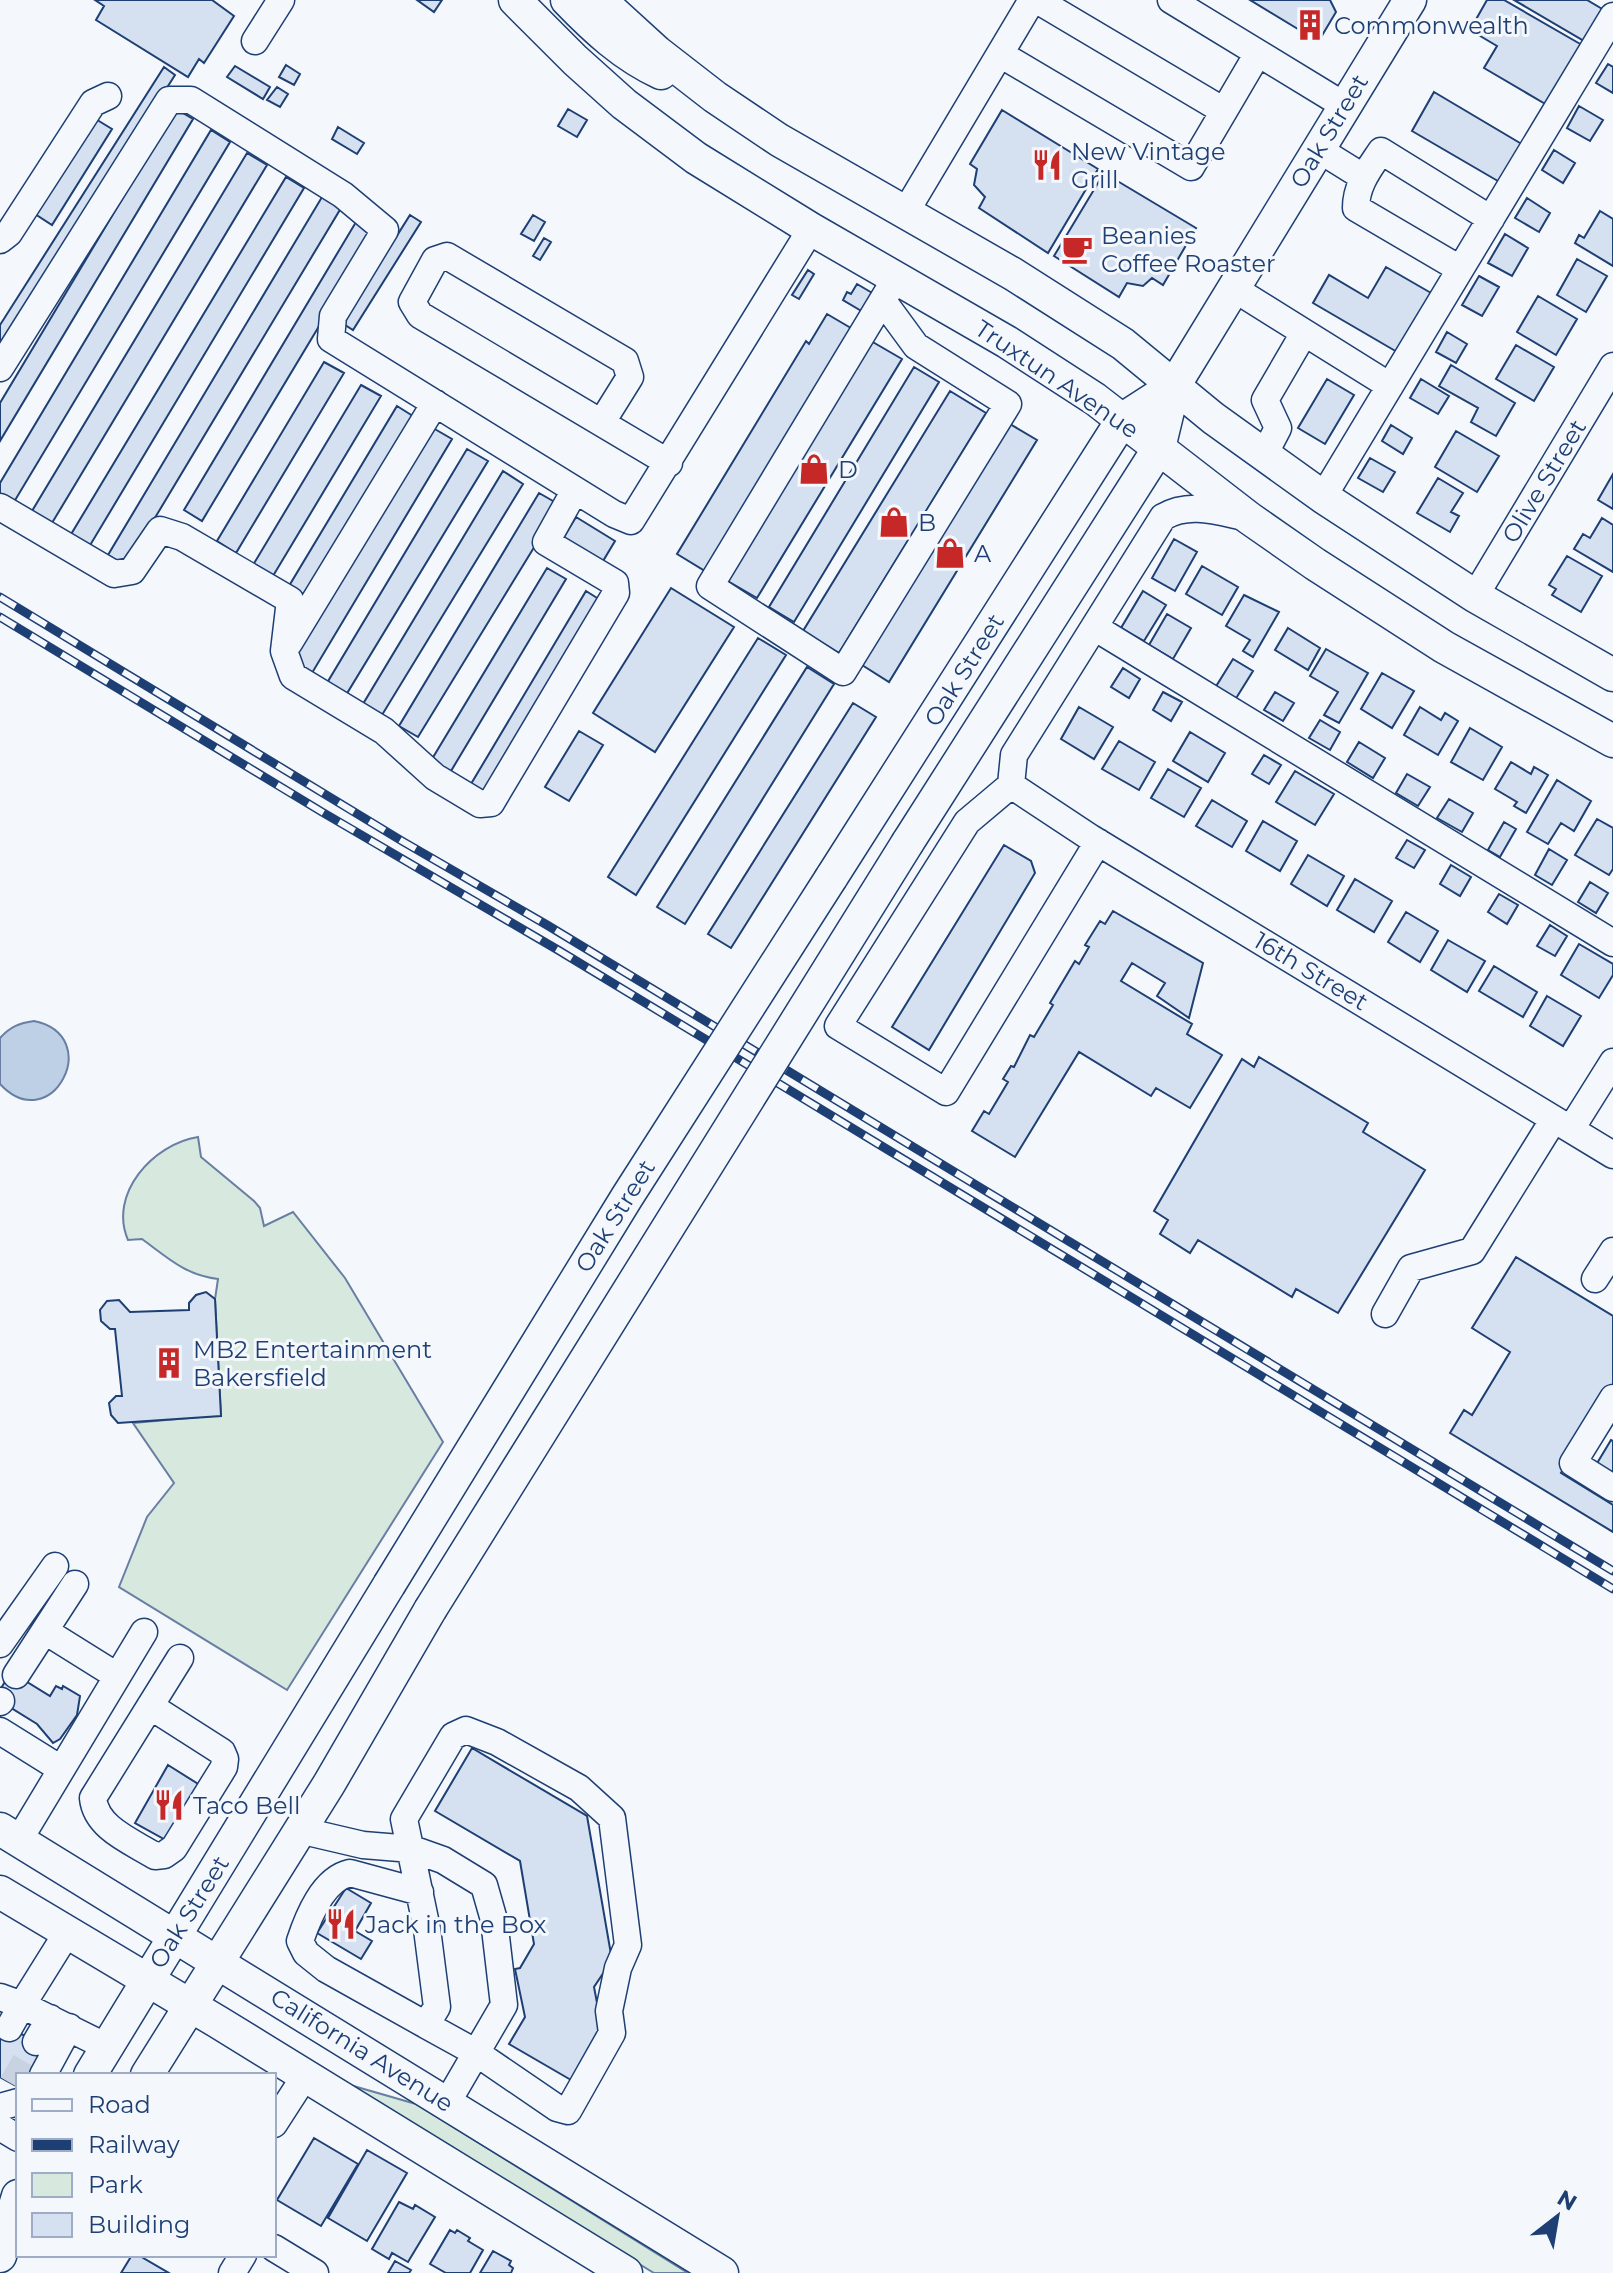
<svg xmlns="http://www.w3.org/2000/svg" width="1613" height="2273" font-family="Montserrat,sans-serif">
  <rect width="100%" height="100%" fill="#f4f7fb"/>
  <!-- green -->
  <path fill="#d7e8df" stroke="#687fa3" stroke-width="2" d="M 198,1137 L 201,1157 L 254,1201 L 260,1208 L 264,1226 L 293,1212 L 345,1278 L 443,1442 L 287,1690 L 119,1587 L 147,1517 L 174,1483 L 133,1423 L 221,1415 L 215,1299 L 218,1279 C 185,1275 168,1258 142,1239 L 128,1240 C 108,1194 153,1144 198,1137 Z
    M 343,2083 L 416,2104 L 688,2273 L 654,2273 Z"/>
  <!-- water -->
  <path fill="#bed0e5" stroke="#687fa3" stroke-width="2" d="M 34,1021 C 106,1036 51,1139 0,1084 L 0,1038 C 10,1027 19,1023 34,1021 Z"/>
  <!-- building -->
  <path fill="#d5e0f0" stroke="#1d3f73" stroke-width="2" d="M 95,0 L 212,0 L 234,16 L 204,63 L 199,59 L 188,77 L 96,20 L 104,6 Z
    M 417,0 L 442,0 L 434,12 Z
    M 1250,0 L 1330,0 L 1336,12 L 1320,39 L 1316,40 Z
    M 1487,0 L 1504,0 L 1582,45 L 1547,105 L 1484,68 L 1497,46 L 1470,30 Z
    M 1514,0 L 1587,0 L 1609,13 L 1591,45 Z
    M 1608,64 L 1613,67 L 1613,93 L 1596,83 Z
    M 286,65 L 300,74 L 294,85 L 279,77 Z
    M 235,66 L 270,87 L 263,99 L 227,77 Z
    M 164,67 L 175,75 L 0,351 L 0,325 Z
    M 277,87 L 288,94 L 280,107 L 267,100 Z
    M 1434,92 L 1525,146 L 1503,184 L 1412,131 Z
    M 1579,106 L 1603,120 L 1590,141 L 1567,128 Z
    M 176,109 L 193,119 L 0,441 L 0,403 Z
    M 568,109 L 587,120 L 577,137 L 558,126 Z
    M 1002,110 L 1098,169 L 1048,253 L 979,208 L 985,197 L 974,185 L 977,169 L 970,164 Z
    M 94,118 L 112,129 L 52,225 L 35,214 Z
    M 338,127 L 364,143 L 357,154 L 332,139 Z
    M 211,130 L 230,142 L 14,502 L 0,494 L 0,483 Z
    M 1554,150 L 1575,163 L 1563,183 L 1542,170 Z
    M 247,153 L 267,165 L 52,523 L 32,511 Z
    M 1104,173 L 1196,228 L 1163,285 L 1152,278 L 1143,286 L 1127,283 L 1119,297 L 1054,256 Z
    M 286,177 L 304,188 L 89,547 L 70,536 Z
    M 322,197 L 341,208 L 126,566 L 108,555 Z
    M 1527,198 L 1550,213 L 1539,232 L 1515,218 Z
    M 1600,211 L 1613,219 L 1613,266 L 1575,243 L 1579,235 L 1584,238 Z
    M 410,215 L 421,222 L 353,330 L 342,323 Z
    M 533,215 L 545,222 L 534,241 L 521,234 Z
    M 356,222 L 375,233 L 202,521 L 184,510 Z
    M 1505,234 L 1528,248 L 1512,276 L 1488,263 Z
    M 544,238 L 551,242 L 540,260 L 533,256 Z
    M 1577,259 L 1607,276 L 1586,312 L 1557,295 Z
    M 1386,267 L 1438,297 L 1404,356 L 1313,303 L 1329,275 L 1368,298 Z
    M 808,270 L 814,274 L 799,299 L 792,295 Z
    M 1479,276 L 1499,287 L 1482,316 L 1462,305 Z
    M 857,284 L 874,294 L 863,312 L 843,300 L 847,292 L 851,294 Z
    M 1538,296 L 1577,319 L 1556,355 L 1517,332 Z
    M 827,314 L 856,331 L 710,574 L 677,554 L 806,341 L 809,344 Z
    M 1447,332 L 1467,344 L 1456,363 L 1436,352 Z
    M 871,341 L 902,359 L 757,598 L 726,580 Z
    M 1516,345 L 1554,367 L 1534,401 L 1496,379 Z
    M 324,362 L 344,373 L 236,553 L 217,541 Z
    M 1451,365 L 1515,403 L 1496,436 L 1471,422 L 1478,408 L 1439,386 Z
    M 914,367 L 939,382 L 794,622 L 769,607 Z
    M 1327,379 L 1354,395 L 1325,444 L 1298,428 Z
    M 1421,379 L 1449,396 L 1438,414 L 1410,398 Z
    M 361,385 L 381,396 L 273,576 L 253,565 Z
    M 950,391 L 986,413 L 839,653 L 803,631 Z
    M 397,406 L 416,418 L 308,597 L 289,586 Z
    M 1010,424 L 1037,440 L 889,682 L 862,665 Z
    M 1391,425 L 1412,438 L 1403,454 L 1382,441 Z
    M 433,428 L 452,439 L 312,673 L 292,661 Z
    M 1456,431 L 1499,456 L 1477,492 L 1435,467 Z
    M 467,449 L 488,461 L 346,695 L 327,683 Z
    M 1370,458 L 1395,472 L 1383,492 L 1358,478 Z
    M 503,471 L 523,484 L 382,715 L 363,704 Z
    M 1613,474 L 1613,509 L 1598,500 Z
    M 1438,478 L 1463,493 L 1451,512 L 1459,516 L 1450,532 L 1417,513 Z
    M 539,493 L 560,505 L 418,737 L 399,726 Z
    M 576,517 L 615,541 L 600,566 L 561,542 Z
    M 1602,518 L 1613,525 L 1613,572 L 1574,549 L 1583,534 L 1590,538 Z
    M 1174,539 L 1197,552 L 1175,591 L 1152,578 Z
    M 1567,556 L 1602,576 L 1581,612 L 1552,595 L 1556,589 L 1549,585 Z
    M 1202,566 L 1238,587 L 1222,615 L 1186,594 Z
    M 547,568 L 566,579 L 448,776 L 429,764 Z
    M 671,588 L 734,627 L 655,752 L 593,713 Z
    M 586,591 L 605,603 L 487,800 L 468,789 Z
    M 1143,591 L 1166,605 L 1144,641 L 1121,628 Z
    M 1244,595 L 1279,612 L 1253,657 L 1243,651 L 1250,640 L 1226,626 Z
    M 1167,614 L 1191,628 L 1173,659 L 1149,645 Z
    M 1288,628 L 1320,648 L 1308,670 L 1275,650 Z
    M 758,638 L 786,655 L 636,895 L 608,877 Z
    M 1326,649 L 1368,673 L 1339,723 L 1324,715 L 1338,692 L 1310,676 Z
    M 1233,659 L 1253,671 L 1235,700 L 1215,688 Z
    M 807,667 L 834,684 L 685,924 L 657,907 Z
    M 1123,668 L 1140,679 L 1129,698 L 1111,687 Z
    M 1382,673 L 1414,691 L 1392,728 L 1361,709 Z
    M 1163,692 L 1182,702 L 1171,721 L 1153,710 Z
    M 1275,692 L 1294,703 L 1283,721 L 1264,710 Z
    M 853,703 L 876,717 L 731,948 L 708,934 Z
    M 1079,707 L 1113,727 L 1094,759 L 1061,739 Z
    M 1420,707 L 1441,720 L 1445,713 L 1458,721 L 1438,755 L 1404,735 Z
    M 1320,720 L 1340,732 L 1330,750 L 1309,738 Z
    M 1470,728 L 1502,747 L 1483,780 L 1451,762 Z
    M 579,731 L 603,745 L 569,801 L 545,787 Z
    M 1190,732 L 1225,753 L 1208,782 L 1173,761 Z
    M 1119,741 L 1155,762 L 1139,790 L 1102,769 Z
    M 1359,742 L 1385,758 L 1373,778 L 1347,762 Z
    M 1264,755 L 1281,765 L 1269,784 L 1252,774 Z
    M 1511,762 L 1531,774 L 1534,767 L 1548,775 L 1526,813 L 1514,806 L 1517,802 L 1495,789 Z
    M 1168,769 L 1201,788 L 1184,817 L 1151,798 Z
    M 1295,771 L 1334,794 L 1315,825 L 1276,802 Z
    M 1407,774 L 1430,787 L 1418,806 L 1396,793 Z
    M 1557,780 L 1591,801 L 1574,831 L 1561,823 L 1548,844 L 1527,832 Z
    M 1449,799 L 1473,813 L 1462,832 L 1437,818 Z
    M 1212,800 L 1247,821 L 1232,847 L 1196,826 Z
    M 1597,819 L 1613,828 L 1613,869 L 1609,875 L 1575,855 Z
    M 1263,821 L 1297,841 L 1280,871 L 1246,851 Z
    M 1504,822 L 1516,829 L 1500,857 L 1488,850 Z
    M 1407,840 L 1425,850 L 1414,868 L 1396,858 Z
    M 1004,845 L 1031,861 L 1035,873 L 929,1050 L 892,1027 Z
    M 1549,849 L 1567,860 L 1552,885 L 1535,875 Z
    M 1308,855 L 1344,876 L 1327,906 L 1291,884 Z
    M 1451,865 L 1471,877 L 1460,896 L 1440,884 Z
    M 1355,879 L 1392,901 L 1374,932 L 1337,910 Z
    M 1590,882 L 1608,893 L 1596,913 L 1578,902 Z
    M 1499,894 L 1518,905 L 1507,924 L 1488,912 Z
    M 1113,911 L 1203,963 L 1189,1018 L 1157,996 L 1165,983 L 1132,963 L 1121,981 L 1192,1024 L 1187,1034 L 1222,1055 L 1190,1108 L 1156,1088 L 1151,1096 L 1079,1052 L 1015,1157 L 972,1131 L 984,1111 L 989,1114 L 1008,1082 L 1003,1079 L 1011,1066 L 1014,1067 L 1030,1035 L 1034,1037 L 1053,1005 L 1050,1003 L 1075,961 L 1079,964 L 1089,947 L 1085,945 L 1100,921 L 1105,924 Z
    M 1406,912 L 1438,931 L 1420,962 L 1388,942 Z
    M 1550,925 L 1567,936 L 1555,956 L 1537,946 Z
    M 1448,940 L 1485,961 L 1467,992 L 1431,970 Z
    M 1579,944 L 1613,964 L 1613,975 L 1599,998 L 1561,975 Z
    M 1494,966 L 1537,992 L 1523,1017 L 1479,991 Z
    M 1547,996 L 1581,1016 L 1563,1046 L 1530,1026 Z
    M 1259,1057 L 1368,1123 L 1363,1132 L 1425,1170 L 1338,1313 L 1296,1289 L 1292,1297 L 1198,1240 L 1190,1253 L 1160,1234 L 1168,1220 L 1154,1211 L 1242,1059 L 1254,1067 Z
    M 1516,1257 L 1613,1316 L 1613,1388 L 1561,1473 L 1613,1505 L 1613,1532 L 1450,1433 L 1464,1410 L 1472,1415 L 1510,1352 L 1472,1328 Z
    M 206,1292 L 215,1299 L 221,1416 L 118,1423 L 111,1415 L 109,1403 L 116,1396 L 122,1396 L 115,1329 L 110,1329 L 101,1321 L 100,1310 L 107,1301 L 119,1300 L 130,1312 L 189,1310 L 189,1303 L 196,1295 Z
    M 1611,1440 L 1613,1441 L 1613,1476 L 1596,1465 Z
    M 11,1672 L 50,1696 L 56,1686 L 62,1689 L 63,1686 L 80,1696 L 77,1715 L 60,1739 L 53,1743 L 37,1724 L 0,1701 L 0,1690 Z
    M 472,1748 L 587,1816 L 612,1960 L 594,1987 L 602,2029 L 571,2080 L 509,2044 L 525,2017 L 515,1969 L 520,1968 L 534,1944 L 520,1861 L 435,1811 Z
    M 168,1765 L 203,1787 L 171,1843 L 135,1823 Z
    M 346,1888 L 371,1903 L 355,1931 L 372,1941 L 361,1959 L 317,1933 Z
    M 0,2023 L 52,2050 L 38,2075 L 18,2075 L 18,2087 L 0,2077 Z
    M 314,2138 L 358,2164 L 321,2226 L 277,2200 Z
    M 367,2150 L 407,2173 L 367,2241 L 328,2218 Z
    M 399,2202 L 413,2209 L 415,2205 L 435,2217 L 408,2262 L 392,2253 L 389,2259 L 372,2249 Z
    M 450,2230 L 455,2233 L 457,2230 L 470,2238 L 468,2241 L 483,2250 L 470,2273 L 446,2273 L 430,2264 Z
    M 493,2251 L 511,2261 L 509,2265 L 513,2268 L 511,2273 L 480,2273 Z
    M 132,2255 L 138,2255 L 169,2273 L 121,2273 Z
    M 395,2261 L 411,2270 L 409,2273 L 388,2273 Z"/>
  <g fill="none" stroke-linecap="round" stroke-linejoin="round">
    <!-- minor-tunnel -->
    <path stroke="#c9d2e0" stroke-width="26" stroke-dasharray="26 13" stroke-linecap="butt" d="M 12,2084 L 36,2042"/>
    <defs>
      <path id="minor" d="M 1171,0 L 1345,106
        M 255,41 L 281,0
        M 1000,54 L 1191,167 L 1224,111 L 1037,0
        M 1224,111 L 1258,53
        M 1318,149 L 1363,177
        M 905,213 L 1032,0
        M 0,240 L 9,233 L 93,103 L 108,96
        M 1460,269 L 1356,208 C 1356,185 1369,169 1381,151 L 1491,219
        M 1233,288 L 1390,386
        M 883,301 L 916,346 L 1008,404 L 843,672 L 710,586 L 896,278
        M 0,368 L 169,100 L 191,100 L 343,195 L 385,230 L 333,316 L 331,339 L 614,514 L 631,521 L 811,229
        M 602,422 L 630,377 L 625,361 L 447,256 L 435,260 L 412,302 L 420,315 L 669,463
        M 1264,455 L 1278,428 L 1265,400 L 1304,333
        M 1323,497 L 1613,16
        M 0,507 L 114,574 L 132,571 L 160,530 L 182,537 L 290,600 L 284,651 L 293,676 L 384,731 L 435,777 L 480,804 L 491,803 L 616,593 L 615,583 L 546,542 L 575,490
        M 1475,596 L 1613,366
        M 1094,627 L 1613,943
        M 289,643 L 435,403
        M 1011,785 L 1091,838 L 1613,1155
        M 1098,842 L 946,1092 L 838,1026 L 967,822 L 1011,785 L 1014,755 L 1163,517 C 1190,501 1219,512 1249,518
        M 1571,1129 L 1613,1062
        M 1595,1279 L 1613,1251
        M 1385,1314 L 1411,1268 L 1472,1251 L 1554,1119
        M 1613,1398 L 1573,1463 L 1613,1488
        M 45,1631 L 117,1676
        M 0,1644 L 55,1566
        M 16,1675 L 75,1584
        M 0,1702 L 1,1701
        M 150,1706 L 222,1752 L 225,1759 L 224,1767 L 174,1848 L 164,1855 L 155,1856 C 131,1841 96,1828 93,1798 L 180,1658
        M 466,1730 L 497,1742 L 579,1788 L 612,1818 L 628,1945 L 618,1968 L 609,2011 L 612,2033 L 568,2111 L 557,2108 L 475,2052 L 426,2025 L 437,2007 L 427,1929 L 404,1819 L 453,1736 Z
        M 0,1731 L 61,1769
        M 299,1830 L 363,1845 L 412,1849 L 443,1860 L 484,1885 L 494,1920 L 504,2005 L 447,2103
        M 19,1840 L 144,1632
        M 420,1892 L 350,1873 C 323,1879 308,1917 300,1941 L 306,1953 L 326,1969 L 426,2025
        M 67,1933 L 22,2005 L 107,2047
        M 0,1997 L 22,2005 L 9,2028
        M 36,2042 L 50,2018
        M 43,2075 L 69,2027
        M 0,2107 L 18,2102
        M 274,2124 L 305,2076
        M 0,2127 L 18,2138
        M 274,2248 L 315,2273
        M 232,2273 L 243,2255"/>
      <path id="major" d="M 515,0 L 575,60 L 624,104 L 696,158 L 811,229 L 1007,342 L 1095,399 L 1249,518 L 1315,564 L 1444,647 L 1613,741
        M 567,0 C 595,29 624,56 661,73
        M 600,0 L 657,52 L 715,97 L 779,140 L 1013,274 L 1123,344 L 1213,418 L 1323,497 L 1475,596 L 1613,675
        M 908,842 L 1159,448 L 1174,386 L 1410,0
        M 831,878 L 1123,419 L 1174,386
        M 0,1829 L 722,2273
        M 0,1892 L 218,2022 L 626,2273
        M 90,2075 L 389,1585
        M 147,2075 L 329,1784 L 430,1610
        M 0,2256 L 18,2196"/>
    </defs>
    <!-- minor casing -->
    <use href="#minor" stroke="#1d3f73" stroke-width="29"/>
    <!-- major casing -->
    <use href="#major" stroke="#1d3f73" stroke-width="35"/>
    <!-- minor -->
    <use href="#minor" stroke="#f4f7fb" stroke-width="26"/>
    <!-- major -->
    <use href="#major" stroke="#f4f7fb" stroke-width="32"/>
    <defs>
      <path id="rail" d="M 0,597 L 402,841 L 547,925 L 1613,1571
        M 0,617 L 322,812 L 558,950 L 1613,1589"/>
    </defs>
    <!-- rail casing -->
    <use href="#rail" stroke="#1d3f73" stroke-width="9"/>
    <!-- rail -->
    <use href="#rail" stroke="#f4f7fb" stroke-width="6" stroke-dasharray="18" stroke-linecap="butt"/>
    <defs>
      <path id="major-bridge" d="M 389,1585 L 627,1197 L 831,878
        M 430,1610 L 908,842"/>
    </defs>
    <!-- major-bridge casing -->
    <use href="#major-bridge" stroke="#1d3f73" stroke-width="35" stroke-linecap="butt"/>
    <!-- major-bridge -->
    <use href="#major-bridge" stroke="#f4f7fb" stroke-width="32"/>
  </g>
  <!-- icons -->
  <defs>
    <symbol id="building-bare" viewBox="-9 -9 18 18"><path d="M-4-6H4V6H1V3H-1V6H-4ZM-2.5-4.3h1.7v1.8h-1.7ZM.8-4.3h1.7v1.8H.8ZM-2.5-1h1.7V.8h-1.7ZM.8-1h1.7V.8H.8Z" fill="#c62828" stroke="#f4f7fb" stroke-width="2.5" paint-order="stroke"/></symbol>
    <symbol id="restaurant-bare" viewBox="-9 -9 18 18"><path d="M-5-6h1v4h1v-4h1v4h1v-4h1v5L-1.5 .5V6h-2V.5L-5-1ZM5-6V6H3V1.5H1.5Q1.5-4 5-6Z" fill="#c62828" stroke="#f4f7fb" stroke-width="2.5" paint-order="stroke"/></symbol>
    <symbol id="cafe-bare" viewBox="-9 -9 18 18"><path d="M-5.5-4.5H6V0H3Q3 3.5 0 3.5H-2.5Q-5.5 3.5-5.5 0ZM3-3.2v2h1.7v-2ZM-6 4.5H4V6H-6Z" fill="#c62828" stroke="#f4f7fb" stroke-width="2.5" paint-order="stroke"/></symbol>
    <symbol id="shop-bare" viewBox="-9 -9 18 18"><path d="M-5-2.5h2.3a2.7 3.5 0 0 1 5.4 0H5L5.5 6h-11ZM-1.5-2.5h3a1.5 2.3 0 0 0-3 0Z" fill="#c62828" stroke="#f4f7fb" stroke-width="2.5" paint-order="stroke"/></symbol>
  </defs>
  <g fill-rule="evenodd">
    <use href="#building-bare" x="1288" y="3" width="44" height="44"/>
    <use href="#restaurant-bare" x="1025" y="143" width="44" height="44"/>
    <use href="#cafe-bare" x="1055" y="227" width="44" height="44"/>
    <use href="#shop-bare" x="792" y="447" width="44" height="44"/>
    <use href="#shop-bare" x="872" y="500" width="44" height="44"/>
    <use href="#shop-bare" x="928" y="531" width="44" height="44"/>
    <use href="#building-bare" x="147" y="1341" width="44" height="44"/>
    <use href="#restaurant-bare" x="147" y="1783" width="44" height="44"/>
    <use href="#restaurant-bare" x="319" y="1902" width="44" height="44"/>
  </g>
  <g text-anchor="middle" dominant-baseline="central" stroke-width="6" stroke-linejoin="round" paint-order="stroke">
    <!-- poi labels -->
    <g font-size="24" fill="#1d3f73" stroke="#f4f7fb" text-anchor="start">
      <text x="1334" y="25">Commonwealth</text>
      <text x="1071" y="151">New Vintage<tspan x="1071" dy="28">Grill</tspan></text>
      <text x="1101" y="235">Beanies<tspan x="1101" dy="28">Coffee Roaster</tspan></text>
      <text x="838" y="469">D</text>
      <text x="918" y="522">B</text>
      <text x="974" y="553">A</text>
      <text x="193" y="1349">MB2 Entertainment<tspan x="193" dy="28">Bakersfield</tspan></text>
      <text x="193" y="1805">Taco Bell</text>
      <text x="365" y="1924">Jack in the Box</text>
    </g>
    <!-- street labels -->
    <g font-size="24" fill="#1d3f73" stroke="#f4f7fb">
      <text transform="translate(1329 131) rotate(-59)">Oak Street</text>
      <text transform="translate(1057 379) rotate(34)">Truxtun Avenue</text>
      <text transform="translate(1544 481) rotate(-59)">Olive Street</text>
      <text transform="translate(964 670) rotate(-58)">Oak Street</text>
      <text transform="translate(1311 971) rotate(31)">16th Street</text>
      <text transform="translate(615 1216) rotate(-58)">Oak Street</text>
      <text transform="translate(189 1912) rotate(-58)">Oak Street</text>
      <text transform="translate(362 2050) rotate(32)">California Avenue</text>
    </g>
  </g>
  <!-- legend -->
  <rect x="16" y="2073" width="260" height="184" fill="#f4f7fb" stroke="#9eadc5" stroke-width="2"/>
  <rect x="32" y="2099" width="40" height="12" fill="#f4f7fb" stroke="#9eadc5" stroke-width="2"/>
  <text x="88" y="2113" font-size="24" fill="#1d3f73">Road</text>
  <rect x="32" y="2139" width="40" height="12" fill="#1d3f73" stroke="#9eadc5" stroke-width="2"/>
  <text x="88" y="2153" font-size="24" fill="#1d3f73">Railway</text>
  <rect x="32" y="2173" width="40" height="24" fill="#d7e8df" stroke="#9eadc5" stroke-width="2"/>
  <text x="88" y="2193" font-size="24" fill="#1d3f73">Park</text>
  <rect x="32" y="2213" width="40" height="24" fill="#d5e0f0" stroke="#9eadc5" stroke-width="2"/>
  <text x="88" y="2233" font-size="24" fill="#1d3f73">Building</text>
  <!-- north arrow -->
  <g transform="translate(1557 2217) rotate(31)" stroke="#f4f7fb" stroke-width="6" paint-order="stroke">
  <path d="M0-6L14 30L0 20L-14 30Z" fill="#1d3f73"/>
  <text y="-12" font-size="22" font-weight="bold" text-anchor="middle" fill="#1d3f73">N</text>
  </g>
</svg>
